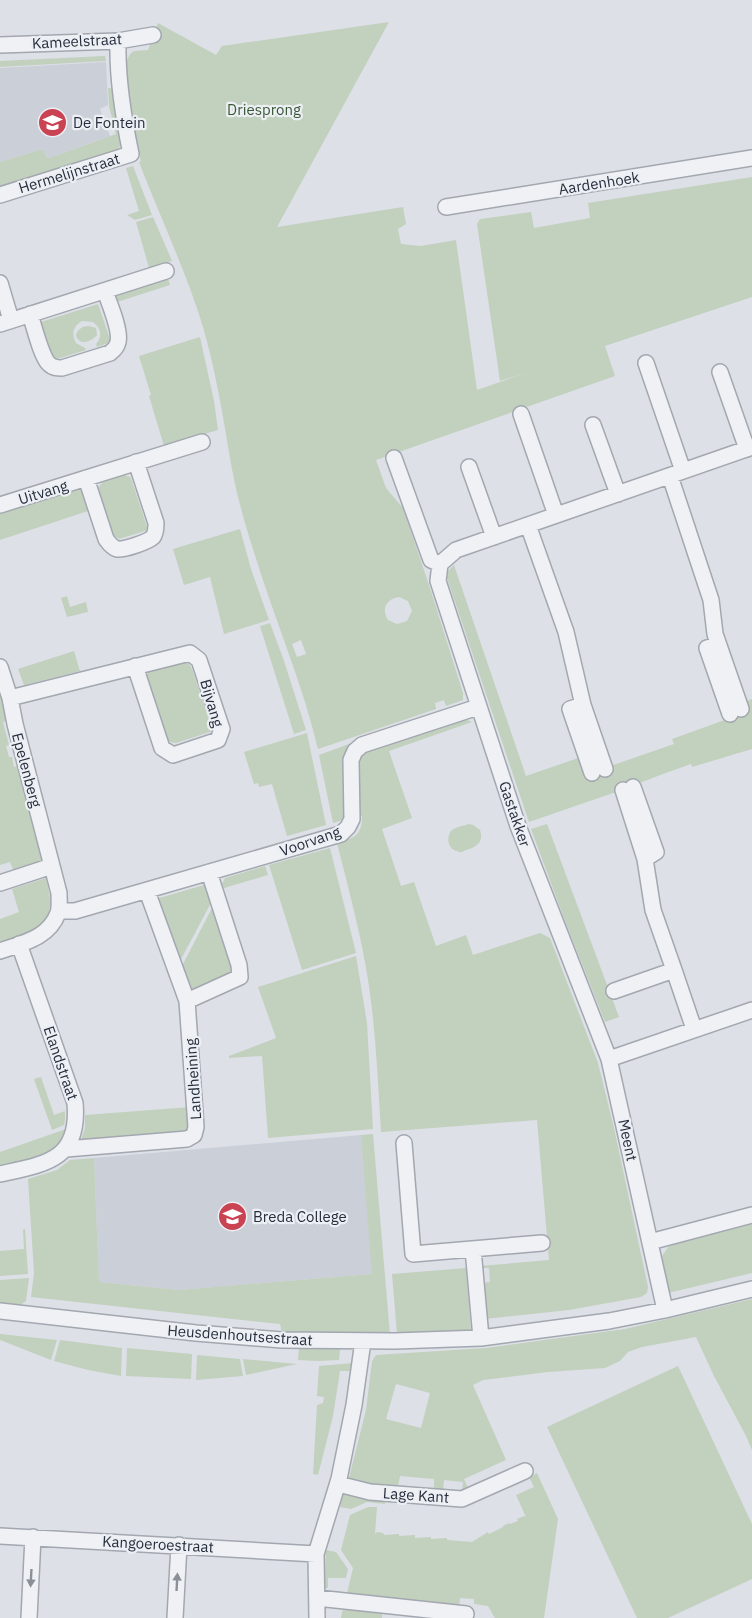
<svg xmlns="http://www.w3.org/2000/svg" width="752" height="1618" font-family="'IBM Plex Sans',sans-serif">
  <rect width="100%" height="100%" fill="#dde0e6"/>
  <!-- built -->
  <path fill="#cbcfd8" d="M 106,62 L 108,105 L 100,109 L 110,136 L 49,158 L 46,157 L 43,149 L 0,162 L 0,68 Z
    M 361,1135 L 373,1274 L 179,1290 L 99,1282 L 94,1158 Z"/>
  <!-- green -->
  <path fill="#c2d0be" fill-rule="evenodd" d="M 389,22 L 277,227 L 403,207 L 406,224 L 398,229 L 401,244 L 421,246 L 456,240 L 477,390 L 531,371 L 500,381 L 477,224 L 480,219 L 531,212 L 534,228 L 590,218 L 588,203 L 752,177 L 752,297 L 605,346 L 615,376 L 376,460 L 386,488 L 403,508 L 430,588 L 463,693 L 463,700 L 446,706 L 444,700 L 435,703 L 436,709 L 318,749 C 302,681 273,616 253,549 C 243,518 234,485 229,452 C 222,410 215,369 203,327 C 186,271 160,217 139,162 L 141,161 C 136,142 120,73 128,58 C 130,54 131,53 134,51 L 148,50 L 158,23 L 216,55 L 222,46 ZM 399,597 L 408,601 L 412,611 L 407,621 L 397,624 L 388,620 C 381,609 386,599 399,597 ZM 301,640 L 306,654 L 297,657 L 292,644 Z
    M 105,56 L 106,61 L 0,67 L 0,61 Z
    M 108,88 L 110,88 L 114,91 L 122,141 L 118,151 L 0,189 L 0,162 L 43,149 L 46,157 L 49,158 L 116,134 L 109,106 Z
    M 133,166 L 152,215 L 135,220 L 127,215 L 139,211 L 126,168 Z
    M 153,217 L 172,261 L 149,268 L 136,222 Z
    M 167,275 L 170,285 L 117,302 L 114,293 Z
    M 98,304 L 111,342 L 97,347 L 96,344 C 103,336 101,328 93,322 L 82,321 C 73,326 71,334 76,343 L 85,348 L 86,350 L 54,360 L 41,322 Z
    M 89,326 L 96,328 L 97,335 C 91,342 80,346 76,336 C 77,329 83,326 89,326 Z
    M 200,337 L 214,401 L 218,430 L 164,446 L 149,396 L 151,395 L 139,356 Z
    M 121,474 L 130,477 L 132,481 L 148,530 L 119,539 L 111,533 L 98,492 L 98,488 L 104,480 Z
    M 74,489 C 86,489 87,501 91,510 L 0,540 L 0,512 Z
    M 240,529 L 251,569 L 269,620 L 224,634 L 210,577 L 184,585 L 173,549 Z
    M 454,565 L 526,776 L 590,754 L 596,771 L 674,744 L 672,739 L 733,717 L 729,707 L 752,699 L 752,749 L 692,767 L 691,764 L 663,774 L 616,792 L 529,822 L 447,578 L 448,571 Z
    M 67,596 L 70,607 L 86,602 L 88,612 L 67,617 L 61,598 Z
    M 270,623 L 284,661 L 306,730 L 294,734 L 260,626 Z
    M 74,651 L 80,671 L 24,685 L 18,669 Z
    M 180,660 L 188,662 L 192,669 L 213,731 L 176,743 L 169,742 L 164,736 L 145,680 L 146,673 L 152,668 Z
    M 0,693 L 8,720 L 3,722 L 9,745 L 6,746 L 9,757 L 12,757 L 14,767 L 19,766 L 42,863 L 14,872 L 10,862 L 0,865 Z
    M 465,719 L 472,722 L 389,751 L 412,818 L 382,829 L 401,886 L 414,882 L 436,946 L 466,935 L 473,955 L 540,933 L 550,938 L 598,1063 L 614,1128 L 648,1287 L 647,1293 L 641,1297 L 569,1310 L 485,1319 L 482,1283 L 490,1282 L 489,1268 L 481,1268 L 480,1266 L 549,1260 L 537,1120 L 381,1132 C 378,1083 376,1034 369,986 C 362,938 349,891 337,843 C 354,838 362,836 362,816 L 357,816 L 356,762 L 364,751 Z
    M 307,733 L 326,825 L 287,836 L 272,784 L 259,787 L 258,783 L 254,784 L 244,752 Z
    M 357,741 L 346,819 L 333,823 L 319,755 Z
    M 469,824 L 473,825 L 480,830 C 484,842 477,847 466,850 C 462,852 461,853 457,851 C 448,849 446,838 451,831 C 455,827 463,826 469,824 Z
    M 547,824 L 619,1017 L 605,1022 L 565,921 L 531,829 Z
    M 330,848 L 356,953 L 302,970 L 269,865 Z
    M 265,866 L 268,875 L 224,888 L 222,884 L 225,878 Z
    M 46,878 C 47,885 50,893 50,901 C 52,930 21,936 0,943 L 0,919 L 19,912 L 12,889 Z
    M 204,885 L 207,887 L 212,901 L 178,965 L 156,899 Z
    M 213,906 L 233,970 L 231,973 L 197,990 L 189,988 L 180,970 Z
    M 356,956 L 367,1023 L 373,1129 L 268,1138 L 262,1056 L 229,1058 L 229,1056 L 276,1038 L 258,987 Z
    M 41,1077 L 54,1115 L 65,1111 L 65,1120 L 64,1125 L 52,1130 L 34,1079 Z
    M 191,1107 L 191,1126 L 186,1133 L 80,1143 L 85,1128 L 85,1115 Z
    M 69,1128 L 64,1140 L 49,1155 L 0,1168 L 0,1152 Z
    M 373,1134 L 390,1335 L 282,1333 L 280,1324 L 31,1297 L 34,1273 L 28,1179 L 57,1170 L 70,1160 L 94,1158 L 99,1282 L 179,1290 L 372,1274 L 361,1135 Z
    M 752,1224 L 752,1273 L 668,1293 L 662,1256 L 669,1246 Z
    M 25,1229 L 28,1274 L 0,1276 L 0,1251 L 24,1249 L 23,1230 Z
    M 466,1268 L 471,1331 L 397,1334 L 392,1274 Z
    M 29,1278 L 26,1301 L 19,1306 L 0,1304 L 0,1280 Z
    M 752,1299 L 752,1450 L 746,1436 L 714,1376 L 696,1337 L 642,1347 L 628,1352 L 620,1361 L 605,1368 L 548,1372 L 483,1380 L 473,1385 L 506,1460 L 464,1479 L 469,1490 L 462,1493 L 463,1482 L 444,1480 L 443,1491 L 434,1490 L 434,1479 L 400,1476 L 398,1487 L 371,1485 L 349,1478 L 366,1410 L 372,1361 L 376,1355 L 486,1348 L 625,1329 ZM 396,1384 L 430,1393 L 421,1428 L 386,1419 Z
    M 0,1334 L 57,1340 L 51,1360 L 0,1340 Z
    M 60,1340 L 122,1348 L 121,1376 L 88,1370 L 54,1361 Z
    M 127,1348 L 192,1354 L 191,1379 L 126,1376 Z
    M 299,1348 L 340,1349 L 339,1360 L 318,1361 L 298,1360 Z
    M 197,1355 L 240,1359 L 243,1376 L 196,1380 Z
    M 243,1359 L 297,1364 L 246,1375 Z
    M 353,1363 L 352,1371 L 340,1371 L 333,1416 L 318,1475 L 313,1474 L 317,1405 L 323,1403 L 324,1397 L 317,1396 L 319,1366 Z
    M 678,1366 L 752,1524 L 752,1579 L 668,1618 L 637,1618 L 547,1427 Z
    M 537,1473 L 558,1519 L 544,1618 L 495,1618 L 488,1606 L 474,1604 L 474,1599 L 460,1598 L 459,1609 L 346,1597 L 353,1568 L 341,1550 L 350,1515 L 368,1507 L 377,1507 L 375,1534 L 377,1532 L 383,1533 L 384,1535 L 399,1534 L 399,1536 L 415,1535 L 415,1538 L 431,1537 L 431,1539 L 447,1538 L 447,1540 L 472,1542 L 488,1532 L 489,1534 L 503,1527 L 503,1526 L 509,1523 L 510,1524 L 518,1521 L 517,1519 L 524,1516 L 526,1517 L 516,1495 L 534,1487 L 529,1477 Z
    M 344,1492 L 385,1500 L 385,1504 L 367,1502 L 351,1509 L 340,1507 Z
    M 326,1550 L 336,1552 L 348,1569 L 346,1578 L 328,1578 L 328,1588 L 324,1588 Z
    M 344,1604 L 382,1610 L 382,1618 L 341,1618 Z"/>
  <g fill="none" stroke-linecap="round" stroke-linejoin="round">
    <defs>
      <path id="street" d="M 0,45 L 118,41 L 153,35
        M 0,195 L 131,154 C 123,116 117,79 118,41
        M 446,207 L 752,158
        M 0,283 L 11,320
        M 30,314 C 34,326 41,356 49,364 C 53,368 57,368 62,368 L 110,353 C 114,350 117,347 118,342 C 121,330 109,303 105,291
        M 0,324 L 166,271
        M 646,363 L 683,471
        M 720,372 L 747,449
        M 521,414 L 556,515
        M 593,425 L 618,494
        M 394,458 L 431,560 L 440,564
        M 469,467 L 494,537
        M 670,476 L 711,600 L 715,634 L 741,709
        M 86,478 L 106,539 C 109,543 111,547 117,549 C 124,550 148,542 153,537 C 156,533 156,528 156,523 L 136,462
        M 0,505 L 202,442
        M 528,525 L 566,632 L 583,705 L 605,769
        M 718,645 L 707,648 L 730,714
        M 0,667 L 10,698 L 15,724 L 59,893 C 59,900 60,907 58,913 C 49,938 23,943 0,951
        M 10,698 L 190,653 L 199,660 L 222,729 L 218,740 L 173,755 L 162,748 L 135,666
        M 583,705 L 570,709 L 592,773
        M 633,787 L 656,852 L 645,859
        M 623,790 L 645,859 L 653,910 L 674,970
        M 0,883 L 52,866
        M 147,891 L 187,1001 L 240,977 L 239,965 L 209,872
        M 59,911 L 75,911 L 341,834 L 348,827 L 352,819 L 351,760 L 355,751 L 362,745 L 478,707
        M 614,991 L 674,970 L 694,1029
        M 609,1059 L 518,826 L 438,581 L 440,564 L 456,550 L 752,447
        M 404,1143 L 413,1254 L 542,1243
        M 66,1149 L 187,1139 L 194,1135 L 196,1127 L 187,1001
        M 0,1174 C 46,1164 80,1160 75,1103 L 19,944
        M 650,1242 L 752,1215
        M 473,1249 L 481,1338
        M 665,1310 L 609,1059 L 752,1010
        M 0,1311 L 196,1333 L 282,1340 L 395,1341 L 481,1338 L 609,1321 L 665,1310 L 752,1289
        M 338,1484 L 370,1492 L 462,1499 L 525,1471
        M 0,1536 L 316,1554
        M 317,1598 L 466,1614
        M 29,1618 L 33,1537
        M 175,1618 L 179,1545
        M 317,1618 L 316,1554 L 339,1479 L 354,1405 L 363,1341"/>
    </defs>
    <!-- street casing -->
    <use href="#street" stroke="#a3a7b0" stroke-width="18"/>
    <!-- street -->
    <use href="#street" stroke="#eff1f5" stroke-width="15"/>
  </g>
  <!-- one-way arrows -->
  <defs><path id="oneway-solid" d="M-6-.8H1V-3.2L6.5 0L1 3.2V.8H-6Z" transform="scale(1.5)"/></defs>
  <g fill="#8b9098">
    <use href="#oneway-solid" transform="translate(31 1578) rotate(93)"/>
    <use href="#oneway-solid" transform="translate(177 1582) rotate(-87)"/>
  </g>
  <!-- icons -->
  <defs>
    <symbol id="school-disc" viewBox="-11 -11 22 22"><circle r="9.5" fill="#ca4353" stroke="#eceff4"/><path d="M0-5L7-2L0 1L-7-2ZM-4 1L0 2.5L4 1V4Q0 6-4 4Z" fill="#fff"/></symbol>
  </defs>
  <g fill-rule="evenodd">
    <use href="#school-disc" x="36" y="106" width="33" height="33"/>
    <use href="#school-disc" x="216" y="1200" width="33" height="33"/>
  </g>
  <g text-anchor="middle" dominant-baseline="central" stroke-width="4.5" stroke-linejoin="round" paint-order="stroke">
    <!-- street labels -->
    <g font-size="15" fill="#272e3c" stroke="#eceff4">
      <text transform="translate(77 41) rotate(-3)">Kameelstraat</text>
      <text transform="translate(69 173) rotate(-17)">Hermelijnstraat</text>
      <text transform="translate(599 183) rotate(-9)">Aardenhoek</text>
      <text transform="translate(43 492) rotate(-17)">Uitvang</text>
      <text transform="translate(212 703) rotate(74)">Bijvang</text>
      <text transform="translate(27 770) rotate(75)">Epelenberg</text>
      <text transform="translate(515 814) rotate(71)">Gastakker</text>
      <text transform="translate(310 841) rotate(-19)">Voorvang</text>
      <text transform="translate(61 1063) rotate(71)">Elandstraat</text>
      <text transform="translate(193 1079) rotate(-94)">Landheining</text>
      <text transform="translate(628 1140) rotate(78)">Meent</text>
      <text transform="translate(240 1335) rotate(4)">Heusdenhoutsestraat</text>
      <text transform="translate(416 1495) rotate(4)">Lage Kant</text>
      <text transform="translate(158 1544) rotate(3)">Kangoeroestraat</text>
    </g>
    <!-- park labels -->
    <g font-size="15" fill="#3a5835" stroke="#eceff4">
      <text x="264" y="109">Driesprong</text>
    </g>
    <!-- poi labels -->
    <g font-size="15" fill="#272e3c" stroke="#eceff4" text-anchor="start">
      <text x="73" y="122">De Fontein</text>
      <text x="253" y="1216">Breda College</text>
    </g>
  </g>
</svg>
